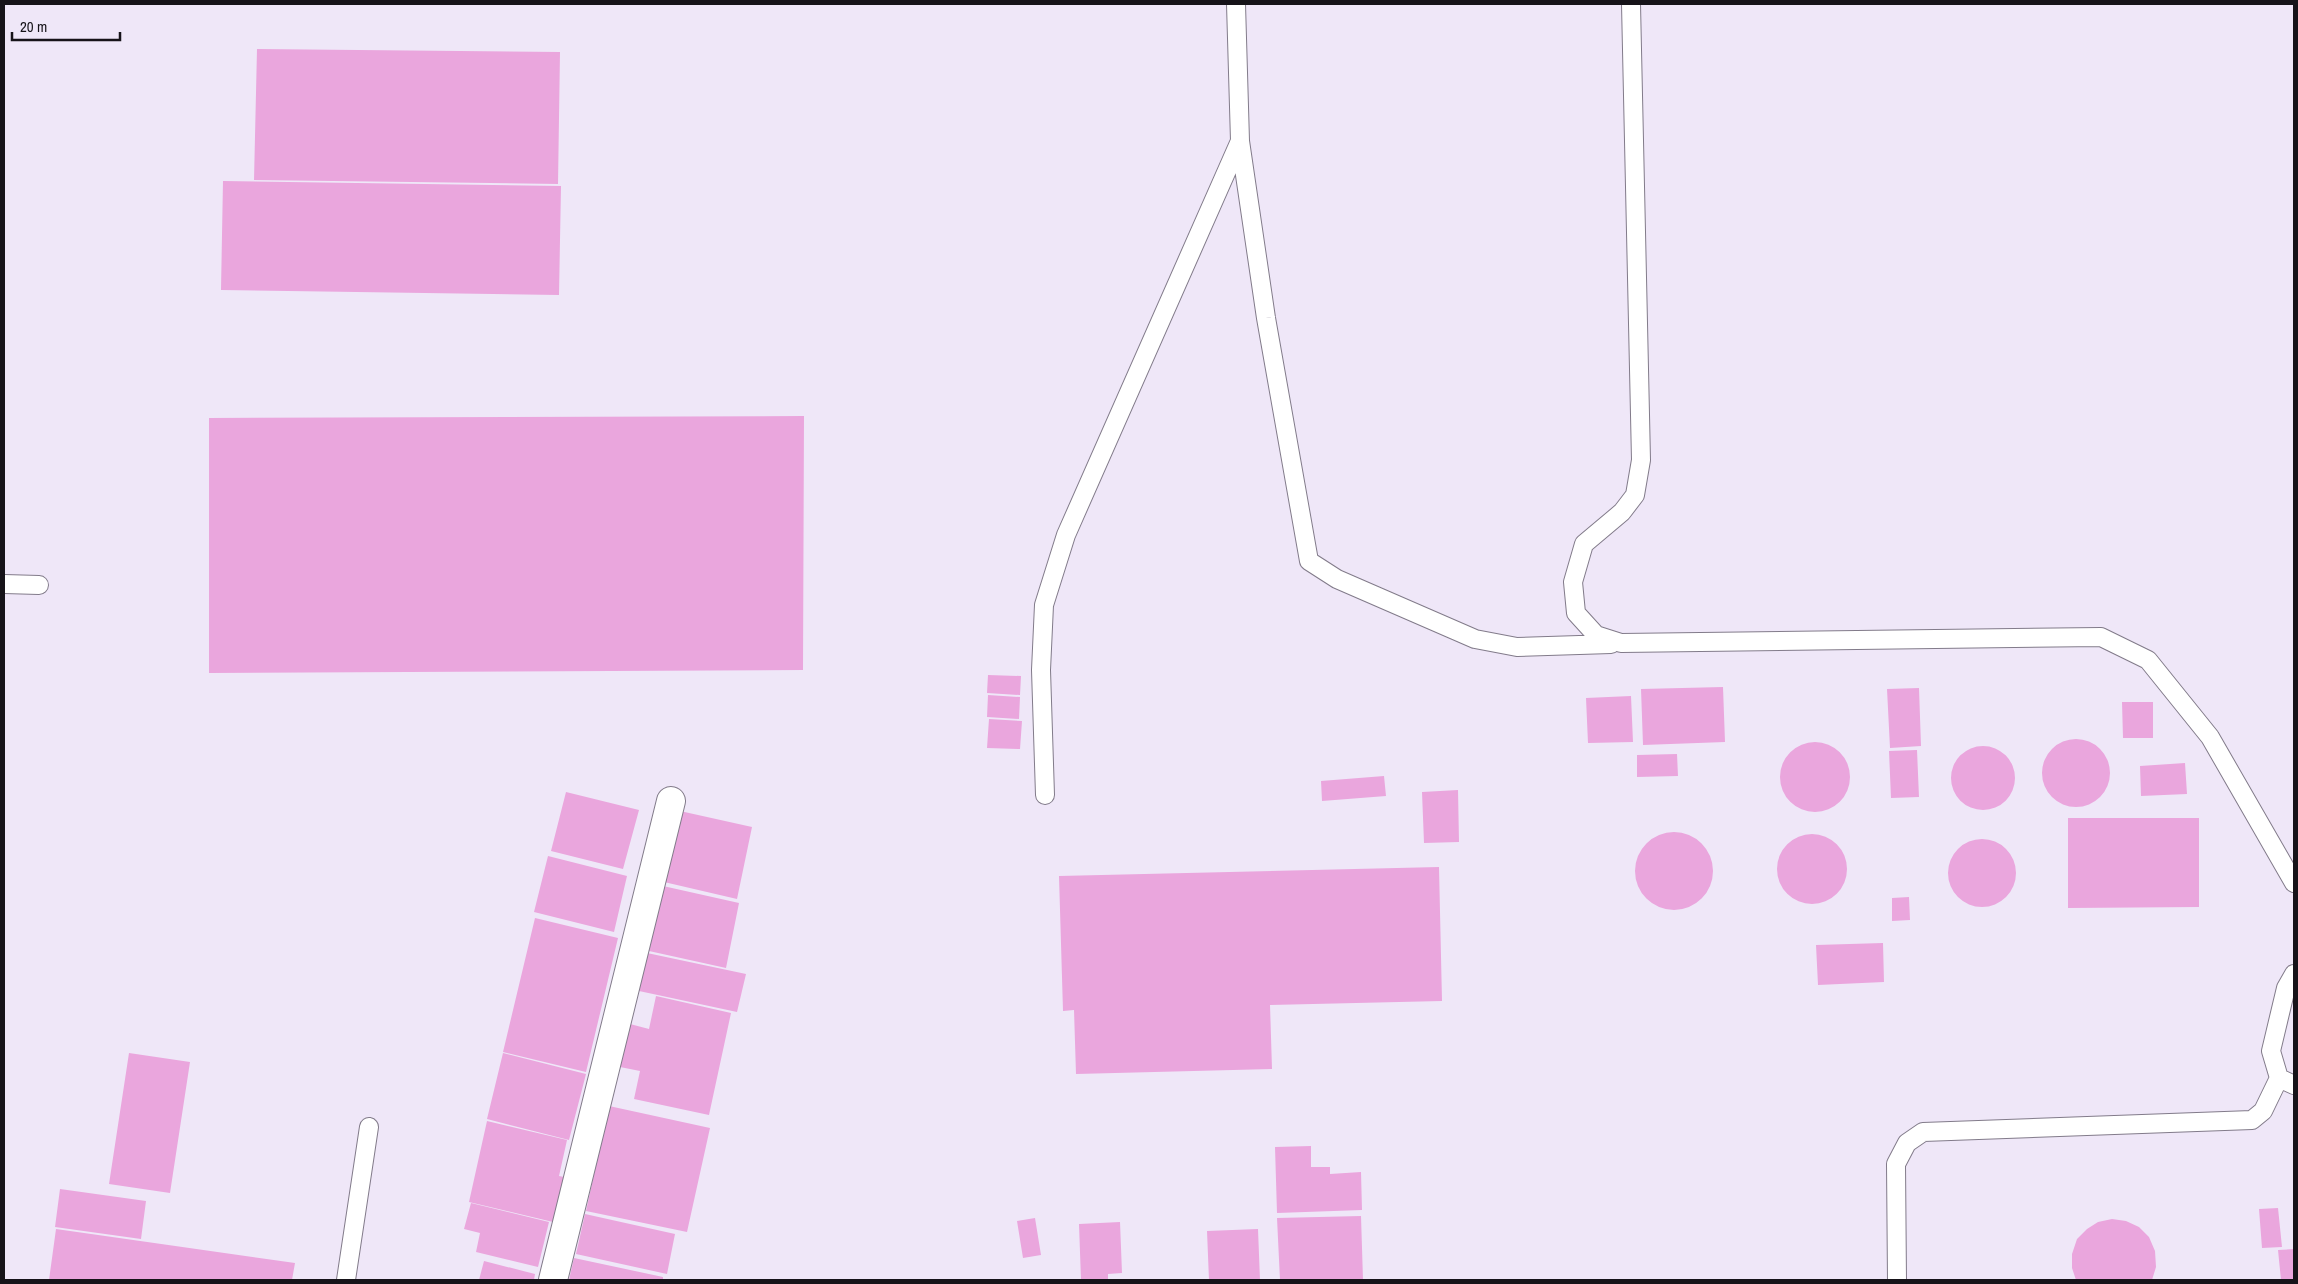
<svg xmlns="http://www.w3.org/2000/svg" width="2298" height="1284" font-family="'Archivo Narrow',sans-serif">
  <rect width="100%" height="100%" fill="#efe7f8"/>
  <!-- building -->
  <path fill="#eaa6dd" d="M 257,49 L 560,52 L 558,184 L 254,180 Z
    M 223,181 L 561,186 L 559,295 L 221,290 Z
    M 804,416 L 803,670 L 209,673 L 209,418 Z
    M 988,675 L 1021,676 L 1020,695 L 987,693 Z
    M 1723,687 L 1725,742 L 1643,745 L 1641,689 Z
    M 1919,688 L 1921,746 L 1890,748 L 1887,689 Z
    M 988,695 L 1020,697 L 1019,719 L 987,717 Z
    M 1631,696 L 1633,742 L 1588,743 L 1586,698 Z
    M 2122,702 L 2153,702 L 2153,738 L 2123,738 Z
    M 989,719 L 1022,721 L 1020,749 L 987,748 Z
    M2042 773a34 34 0 1 1 68 0a34 34 0 1 1-68 0Z
    M1780 777a35 35 0 1 1 70 0a35 35 0 1 1-70 0Z
    M1951 778a32 32 0 1 1 64 0a32 32 0 1 1-64 0Z
    M 1917,750 L 1919,797 L 1891,798 L 1889,751 Z
    M 1677,754 L 1678,776 L 1637,777 L 1637,755 Z
    M 2185,763 L 2187,794 L 2141,796 L 2140,766 Z
    M 1384,776 L 1386,796 L 1322,801 L 1321,781 Z
    M 1458,790 L 1459,842 L 1424,843 L 1422,792 Z
    M 566,792 L 639,810 L 623,869 L 551,851 Z
    M 680,811 L 752,827 L 737,899 L 664,882 Z
    M 2068,818 L 2199,818 L 2199,907 L 2068,908 Z
    M1635 871a39 39 0 1 1 78 0a39 39 0 1 1-78 0Z
    M1777 869a35 35 0 1 1 70 0a35 35 0 1 1-70 0Z
    M1948 873a34 34 0 1 1 68 0a34 34 0 1 1-68 0Z
    M 548,856 L 627,876 L 614,932 L 534,912 Z
    M 1439,867 L 1442,1001 L 1270,1005 L 1272,1069 L 1076,1074 L 1074,1010 L 1063,1011 L 1059,876 Z
    M 663,886 L 739,903 L 726,968 L 649,951 Z
    M 1909,897 L 1910,920 L 1892,921 L 1892,898 Z
    M 535,918 L 618,938 L 586,1072 L 503,1052 Z
    M 1883,943 L 1884,982 L 1818,985 L 1816,945 Z
    M 647,953 L 746,974 L 737,1012 L 639,991 Z
    M 656,996 L 731,1013 L 709,1115 L 634,1099 L 640,1071 L 620,1067 L 630,1024 L 649,1029 Z
    M 129,1053 L 190,1062 L 170,1193 L 109,1184 Z
    M 503,1053 L 586,1074 L 569,1140 L 487,1119 Z
    M 609,1106 L 710,1128 L 687,1232 L 586,1211 Z
    M 487,1121 L 567,1140 L 559,1176 L 564,1177 L 553,1222 L 469,1202 Z
    M 1311,1146 L 1311,1167 L 1330,1167 L 1330,1174 L 1361,1172 L 1362,1210 L 1277,1213 L 1275,1147 Z
    M 60,1189 L 146,1201 L 141,1239 L 55,1227 Z
    M 471,1203 L 549,1222 L 538,1267 L 476,1252 L 480,1233 L 464,1229 Z
    M 2278,1208 L 2282,1247 L 2262,1248 L 2259,1209 Z
    M 585,1214 L 675,1234 L 667,1274 L 576,1254 Z
    M 1361,1216 L 1363,1280 L 1280,1280 L 1277,1218 Z
    M 1035,1218 L 1041,1255 L 1023,1258 L 1017,1221 Z
    M 2112,1219 L 2126,1221 L 2139,1227 L 2149,1237 L 2155,1251 L 2156,1267 L 2152,1280 L 2076,1280 L 2072,1268 L 2072,1254 L 2077,1239 L 2087,1229 L 2098,1222 Z
    M 1120,1222 L 1122,1273 L 1108,1274 L 1108,1280 L 1081,1280 L 1079,1224 Z
    M 56,1229 L 295,1263 L 292,1280 L 49,1280 Z
    M 1258,1229 L 1260,1280 L 1209,1280 L 1207,1231 Z
    M 2294,1249 L 2294,1280 L 2281,1280 L 2278,1250 Z
    M 574,1258 L 663,1277 L 663,1280 L 569,1280 Z
    M 484,1261 L 535,1274 L 534,1280 L 479,1280 Z"/>
  <g fill="none" stroke-linecap="round" stroke-linejoin="round">
    <defs>
      <path id="lane" d="M 1631,4 L 1641,460 L 1635,495 L 1622,512 L 1584,544 L 1573,582 L 1576,613 L 1596,635 L 1621,643 L 2101,637 L 2148,660 L 2210,737 L 2294,883
        M 1240,141 L 1266,318 L 1309,561 L 1337,579 L 1475,639 L 1517,647 L 1611,644
        M 4,584 L 39,585
        M 1045,795 L 1041,670 L 1044,605 L 1066,535 L 1240,141 L 1236,4
        M 2294,974 L 2286,988 L 2271,1051 L 2279,1078 L 2294,1085
        M 346,1280 L 369,1127
        M 1897,1280 L 1896,1164 L 1907,1143 L 1923,1132 L 2252,1120 L 2263,1111 L 2279,1078"/>
      <path id="street" d="M 553,1280 L 671,801"/>
    </defs>
    <!-- lane casing -->
    <use href="#lane" stroke="#827b8a" stroke-width="20"/>
    <!-- street casing -->
    <use href="#street" stroke="#827b8a" stroke-width="30"/>
    <!-- lane -->
    <use href="#lane" stroke="#fff" stroke-width="18"/>
    <!-- street -->
    <use href="#street" stroke="#fff" stroke-width="28"/>
  </g>
  <!-- border -->
  <rect width="2298" height="1284" fill="none" stroke="#161319" stroke-width="10"/>
  <!-- scale -->
  <path d="M12 32v8h108v-8" fill="none" stroke="#161319" stroke-width="2.5"/>
  <text x="20" y="32" font-size="15" fill="#161319" stroke="#efe7f8" stroke-width="4" paint-order="stroke">20 m</text>
</svg>
